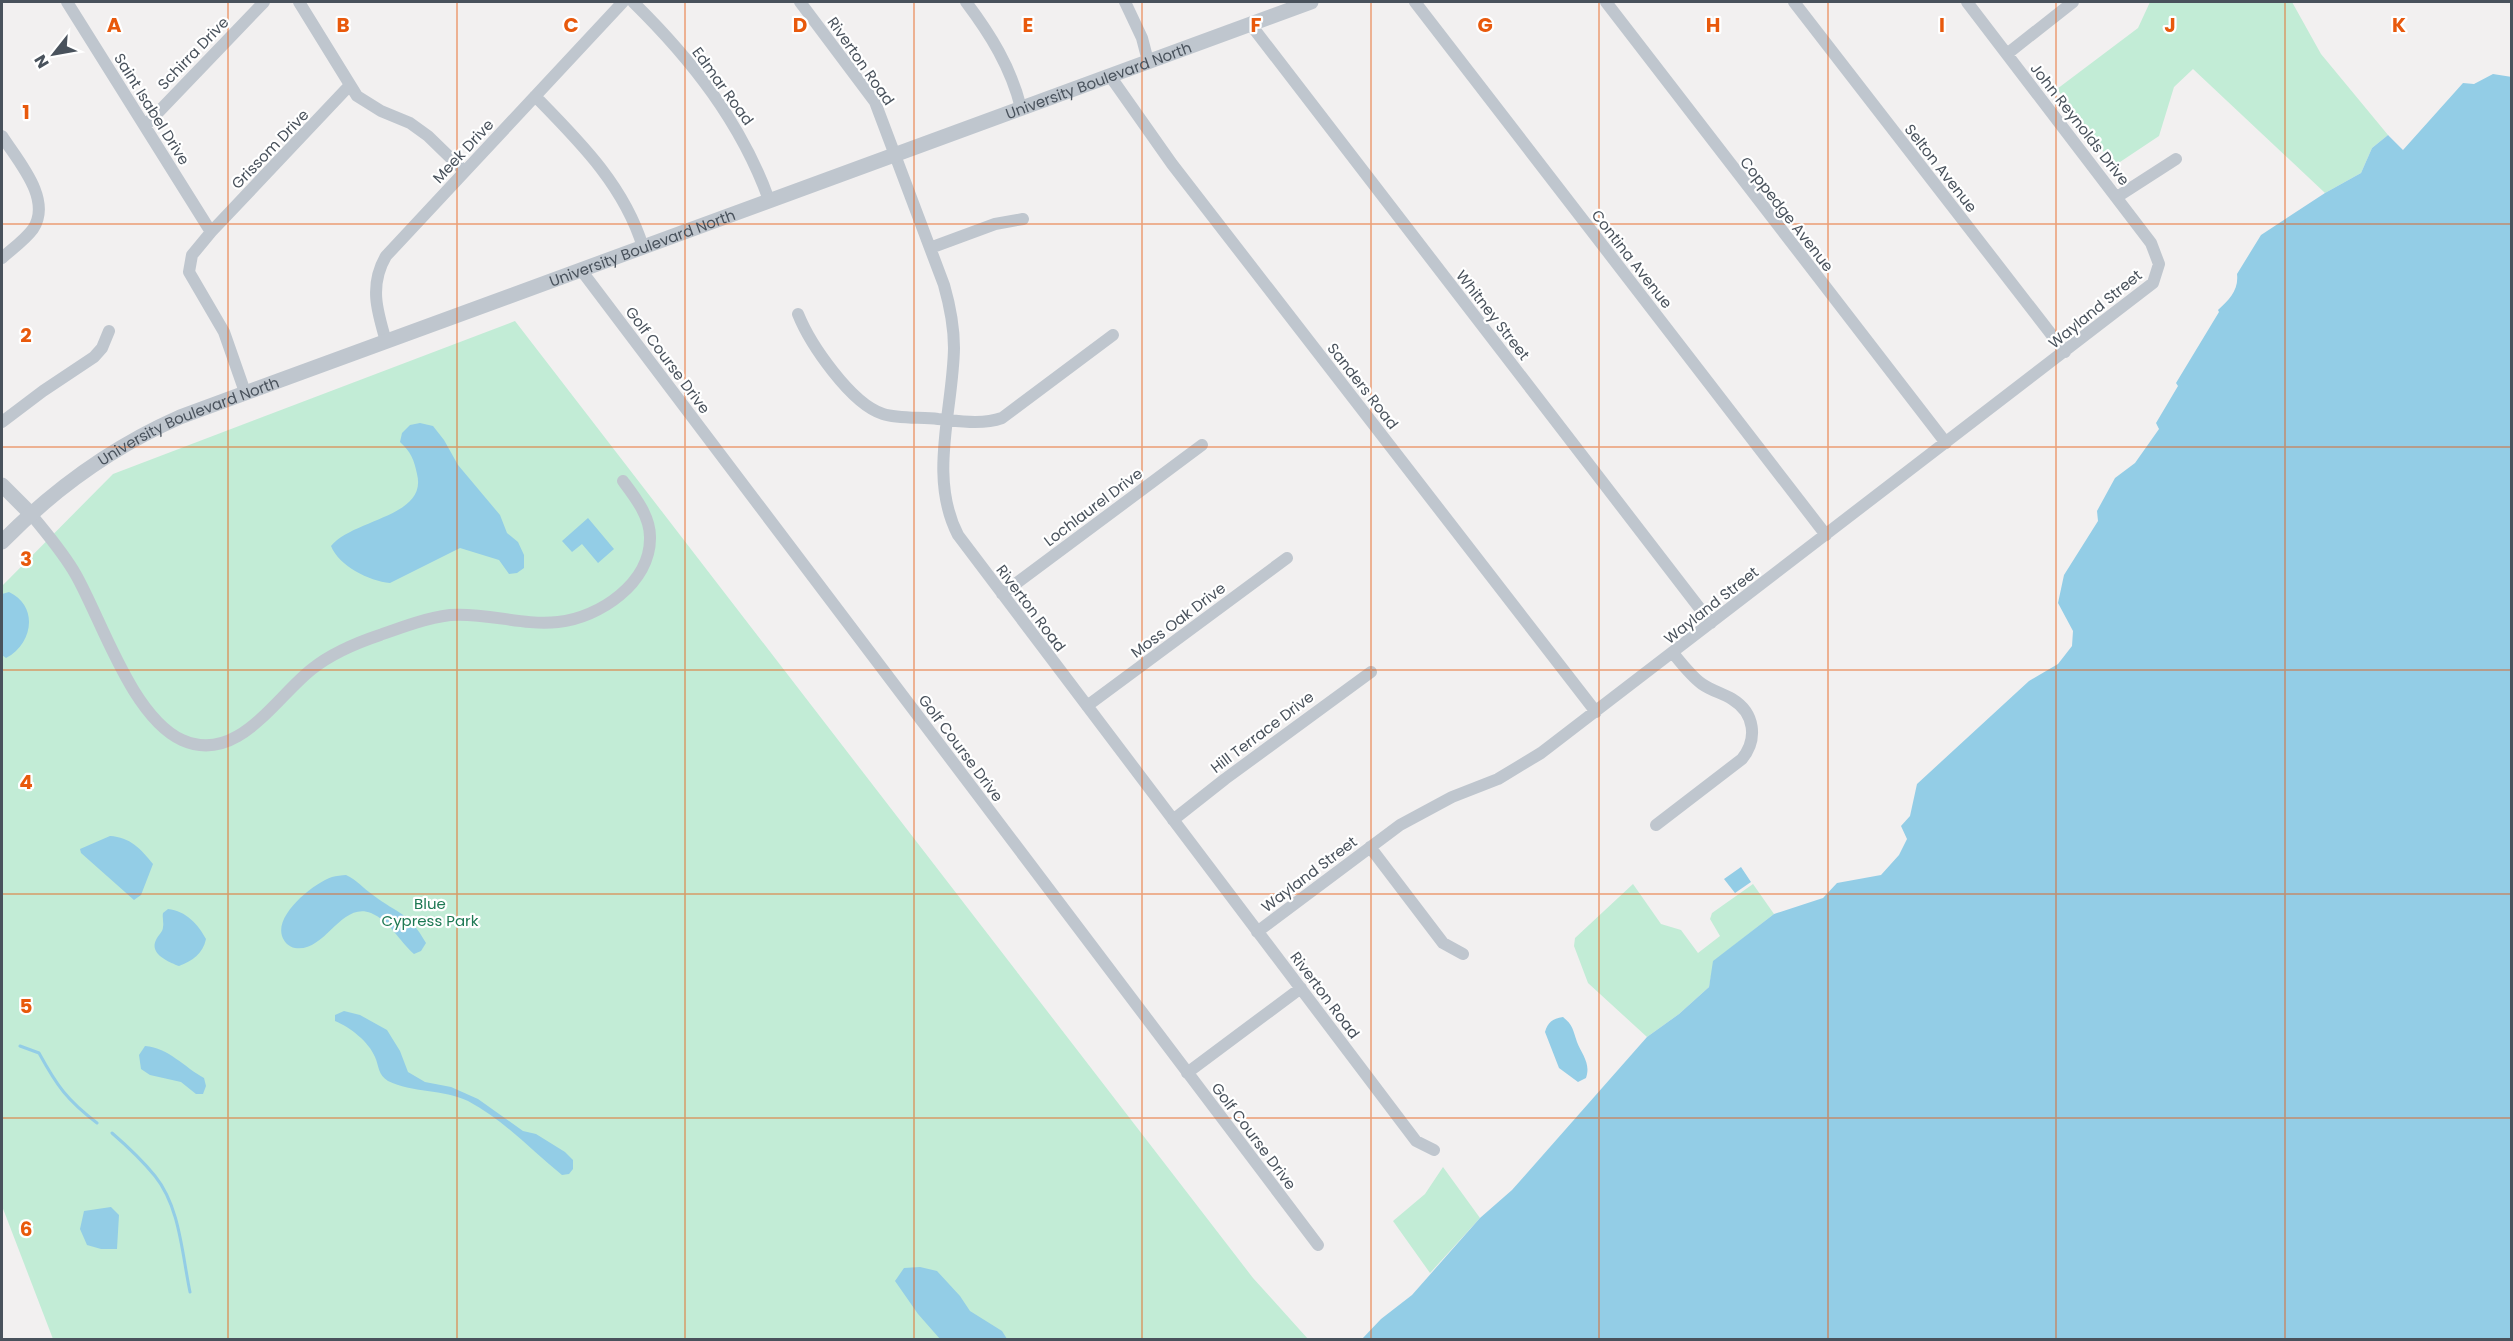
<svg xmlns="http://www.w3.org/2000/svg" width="2513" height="1341" font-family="Poppins,sans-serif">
  <rect width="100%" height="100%" fill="#f2f0f0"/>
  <!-- green -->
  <path fill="#c2ecd6" d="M 2150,2 L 2292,2 L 2321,54 L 2388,135 L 2372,148 L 2361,173 L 2325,193 L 2193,69 L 2174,87 L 2159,136 L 2114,166 L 2057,89 L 2138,28 Z
    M 515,321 L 1253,1278 L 1308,1339 L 53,1339 L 2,1206 L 2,586 L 113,474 Z
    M 1633,884 L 1661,924 L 1681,930 L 1698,953 L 1720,936 L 1710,919 L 1712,913 L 1753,884 L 1774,914 L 1714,961 L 1709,987 L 1679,1014 L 1647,1037 L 1588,983 L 1574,946 L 1575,938 Z
    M 1443,1167 L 1480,1218 L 1430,1273 L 1393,1221 L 1425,1194 Z"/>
  <!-- water -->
  <path fill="#93cde6" d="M 2493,74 L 2512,77 L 2511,1339 L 1362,1339 L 1381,1319 L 1412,1295 L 1480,1218 L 1512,1190 L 1647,1037 L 1679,1014 L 1709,987 L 1713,961 L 1774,914 L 1823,898 L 1837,883 L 1881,875 L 1899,855 L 1907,839 L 1901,826 L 1910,816 L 1917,784 L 2029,681 L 2058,664 L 2072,646 L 2073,631 L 2058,603 L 2064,575 L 2098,521 L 2097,511 L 2115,478 L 2135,463 L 2159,429 L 2156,423 L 2178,386 L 2176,383 L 2219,312 L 2218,310 C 2229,300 2239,290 2237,274 L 2261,235 L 2325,193 L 2361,173 L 2372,148 L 2388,135 L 2403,150 L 2463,83 L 2474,84 Z
    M 420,423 L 433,426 L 444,440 L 458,465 L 500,515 L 507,533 L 518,542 L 524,555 L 524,568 L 517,573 L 509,574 L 499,560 L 460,548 L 390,583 C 369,581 339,566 331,546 C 353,519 428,517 417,474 C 414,460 411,452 400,442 L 402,433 L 410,425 Z
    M 588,518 L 614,549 L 598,563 L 582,544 L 572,552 L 562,541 Z
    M 9,592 C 39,606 33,644 6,658 L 2,655 L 2,594 Z
    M 110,836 C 130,837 141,849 153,864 L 141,895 L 134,900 L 81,853 L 80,849 Z
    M 1741,867 L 1751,882 L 1735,893 L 1724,879 Z
    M 346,875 C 357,880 363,888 373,895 C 399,915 408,911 426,943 L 421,951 L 414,954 C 399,941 390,921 371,913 C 341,901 325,953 295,948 C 289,947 284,942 282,936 C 275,914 314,883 332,877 C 336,876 342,875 346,875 Z
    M 168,909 C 186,911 198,924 206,939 C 203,954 192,961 179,966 C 169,962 149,954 156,940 C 158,935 163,932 163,927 C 164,922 162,918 163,913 Z
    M 344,1011 L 360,1015 L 387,1030 L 400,1051 L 408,1072 L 425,1082 L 451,1087 L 478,1099 L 523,1131 L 536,1134 L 565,1152 L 573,1160 L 573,1169 L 569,1174 L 562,1175 C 531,1150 504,1120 468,1101 C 443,1089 412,1093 388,1081 C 378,1075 379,1066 375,1057 C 369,1042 350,1027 335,1021 L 335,1015 Z
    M 1563,1017 C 1573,1025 1573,1030 1577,1042 C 1582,1055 1591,1063 1586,1078 L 1578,1082 L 1559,1068 L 1545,1032 C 1548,1022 1552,1019 1563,1017 Z
    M 145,1046 C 169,1048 184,1067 204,1078 L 206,1086 L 203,1094 L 196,1094 L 181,1082 L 150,1075 L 141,1069 L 139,1055 Z
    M 111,1207 L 119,1215 L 117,1249 L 101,1249 L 87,1245 L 80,1229 L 84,1211 Z
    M 920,1267 L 937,1271 L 960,1296 L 970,1311 L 1002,1331 L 1007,1339 L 940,1339 L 918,1314 L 895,1281 L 904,1268 Z"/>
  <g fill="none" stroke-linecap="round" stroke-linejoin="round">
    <!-- stream -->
    <path stroke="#93cde6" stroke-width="3" d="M 20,1046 L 39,1053 C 57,1086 67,1100 97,1123
      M 112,1133 C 127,1146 142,1160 155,1176 C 180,1207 182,1254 190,1292"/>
    <!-- minor -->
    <path stroke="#bfc6ce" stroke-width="12" d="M 67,2 L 211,232
      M 299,2 L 357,96 L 381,111 L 410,123 L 428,136 L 464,171
      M 633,2 C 691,59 741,122 769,200
      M 800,2 L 875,102 L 944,285 C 950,306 954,326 954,348 C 953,410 928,477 958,535 L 1416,1141 L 1434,1150
      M 966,2 C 990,34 1011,67 1021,108
      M 1125,2 L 1142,38 L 1148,61
      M 1415,2 L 1826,535
      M 1606,2 L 1946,443
      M 1794,2 L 2065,352
      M 1251,25 L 1711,623
      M 2007,54 L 2073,2
      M 1110,76 L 1172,164 L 1596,712
      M 535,96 C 579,141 624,185 643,247
      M 145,126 L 264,2
      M 2,136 C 17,160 53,199 33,229 C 25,240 12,249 2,258
      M 2117,197 L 2176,159
      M 930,248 L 995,224 L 1023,219
      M 581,270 L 1318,1245
      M 798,314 C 810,344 851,404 883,414 C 898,419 922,417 938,419 C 959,421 982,425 1002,418 L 1113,335
      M 386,341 C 377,311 369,285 386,256 L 623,2
      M 245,392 L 224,332 L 189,272 L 192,255 L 211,232 L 350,85
      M 2,422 L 43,391 L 94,357 L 102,348 L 109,331
      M 30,513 C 46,533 63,552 76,575 C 102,621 132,717 182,740 C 237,765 275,698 312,669 C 332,653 356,643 380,635 C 402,627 426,618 450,615 C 486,612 522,626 558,622 C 599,618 651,583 650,537 C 650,516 635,497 623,481
      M 1002,594 L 1202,445
      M 1087,706 L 1287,558
      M 1173,820 L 1225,779 L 1371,672
      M 1656,825 L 1742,759 C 1758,739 1755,713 1732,699 C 1722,693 1712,691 1702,684 C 1691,676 1682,664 1673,653
      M 1370,847 L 1443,943 L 1463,954
      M 1257,932 L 1400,825 L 1452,797 L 1498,779 L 1541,753 L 2153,283 L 2159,264 L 2151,243 L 1967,2
      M 1187,1073 L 1301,988"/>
    <!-- tertiary -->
    <g stroke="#bfc6ce" stroke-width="15">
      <path d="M 2,485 L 30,513"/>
      <path id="s1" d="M 2,542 C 54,489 112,447 180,417 L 1311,2"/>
    </g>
  </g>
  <!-- grid -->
  <path fill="none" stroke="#e8590c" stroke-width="1.5" stroke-opacity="0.55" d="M 228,2 L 228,1340M 457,2 L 457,1340M 685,2 L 685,1340M 914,2 L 914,1340M 1142,2 L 1142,1340M 1371,2 L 1371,1340M 1599,2 L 1599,1340M 1828,2 L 1828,1340M 2056,2 L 2056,1340M 2285,2 L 2285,1340M 2,224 L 2512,224M 2,447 L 2512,447M 2,670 L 2512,670M 2,894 L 2512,894M 2,1118 L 2512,1118"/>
  <g text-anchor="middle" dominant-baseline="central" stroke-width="4.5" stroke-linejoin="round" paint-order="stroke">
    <!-- street labels -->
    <g font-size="15" fill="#49525c" stroke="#fff">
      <text transform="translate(193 53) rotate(-46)">Schirra Drive</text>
      <text transform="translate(861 61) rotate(55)">Riverton Road</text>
      <text stroke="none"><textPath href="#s1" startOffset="1197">University Boulevard North</textPath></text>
      <text transform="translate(723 86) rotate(54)">Edmar Road</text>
      <text transform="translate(152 109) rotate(58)">Saint Isabel Drive</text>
      <text transform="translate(2080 124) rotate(52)">John Reynolds Drive</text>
      <text transform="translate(270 149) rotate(-46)">Grissom Drive</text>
      <text transform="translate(463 151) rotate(-47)">Meek Drive</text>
      <text transform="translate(1941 168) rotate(52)">Selton Avenue</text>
      <text transform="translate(1787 214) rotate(52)">Coppedge Avenue</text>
      <text stroke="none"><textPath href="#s1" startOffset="711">University Boulevard North</textPath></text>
      <text transform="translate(1632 259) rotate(52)">Contina Avenue</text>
      <text transform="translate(2095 309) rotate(-39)">Wayland Street</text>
      <text transform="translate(1493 315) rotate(52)">Whitney Street</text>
      <text transform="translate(668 360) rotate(53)">Golf Course Drive</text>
      <text transform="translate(1363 386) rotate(52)">Sanders Road</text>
      <text stroke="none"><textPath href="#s1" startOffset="225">University Boulevard North</textPath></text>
      <text transform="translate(1093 507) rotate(-37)">Lochlaurel Drive</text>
      <text transform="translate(1711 605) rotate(-38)">Wayland Street</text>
      <text transform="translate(1031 608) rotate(53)">Riverton Road</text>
      <text transform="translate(1178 620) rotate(-37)">Moss Oak Drive</text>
      <text transform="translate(1262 732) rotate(-37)">Hill Terrace Drive</text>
      <text transform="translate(961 748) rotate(53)">Golf Course Drive</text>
      <text transform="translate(1309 874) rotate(-37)">Wayland Street</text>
      <text transform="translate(1325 995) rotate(53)">Riverton Road</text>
      <text transform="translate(1254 1136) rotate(53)">Golf Course Drive</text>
    </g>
    <!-- park labels -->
    <g font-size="15" fill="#1e7954" stroke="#fff">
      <text x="430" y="903">Blue<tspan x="430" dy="17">Cypress Park</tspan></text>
    </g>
  </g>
  <g font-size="20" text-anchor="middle" font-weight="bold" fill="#e8590c" stroke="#fff" stroke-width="4.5" stroke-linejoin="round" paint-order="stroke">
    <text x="114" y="32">A</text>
    <text x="343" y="32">B</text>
    <text x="571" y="32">C</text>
    <text x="800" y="32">D</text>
    <text x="1028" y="32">E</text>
    <text x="1256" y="32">F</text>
    <text x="1485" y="32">G</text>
    <text x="1713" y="32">H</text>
    <text x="1942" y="32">I</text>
    <text x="2170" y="32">J</text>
    <text x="2399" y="32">K</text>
    <text x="26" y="119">1</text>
    <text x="26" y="342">2</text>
    <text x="26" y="566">3</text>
    <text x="26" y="789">4</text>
    <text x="26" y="1013">5</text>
    <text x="26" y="1236">6</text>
  </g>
  <!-- border -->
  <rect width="2513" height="1341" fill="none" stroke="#49525c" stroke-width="6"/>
  <!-- north arrow -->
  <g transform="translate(54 54) rotate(239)" stroke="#ffffff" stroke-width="4.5" paint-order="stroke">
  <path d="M0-4.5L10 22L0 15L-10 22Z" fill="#49525c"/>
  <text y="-9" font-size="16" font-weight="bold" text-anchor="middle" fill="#49525c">N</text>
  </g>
</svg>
